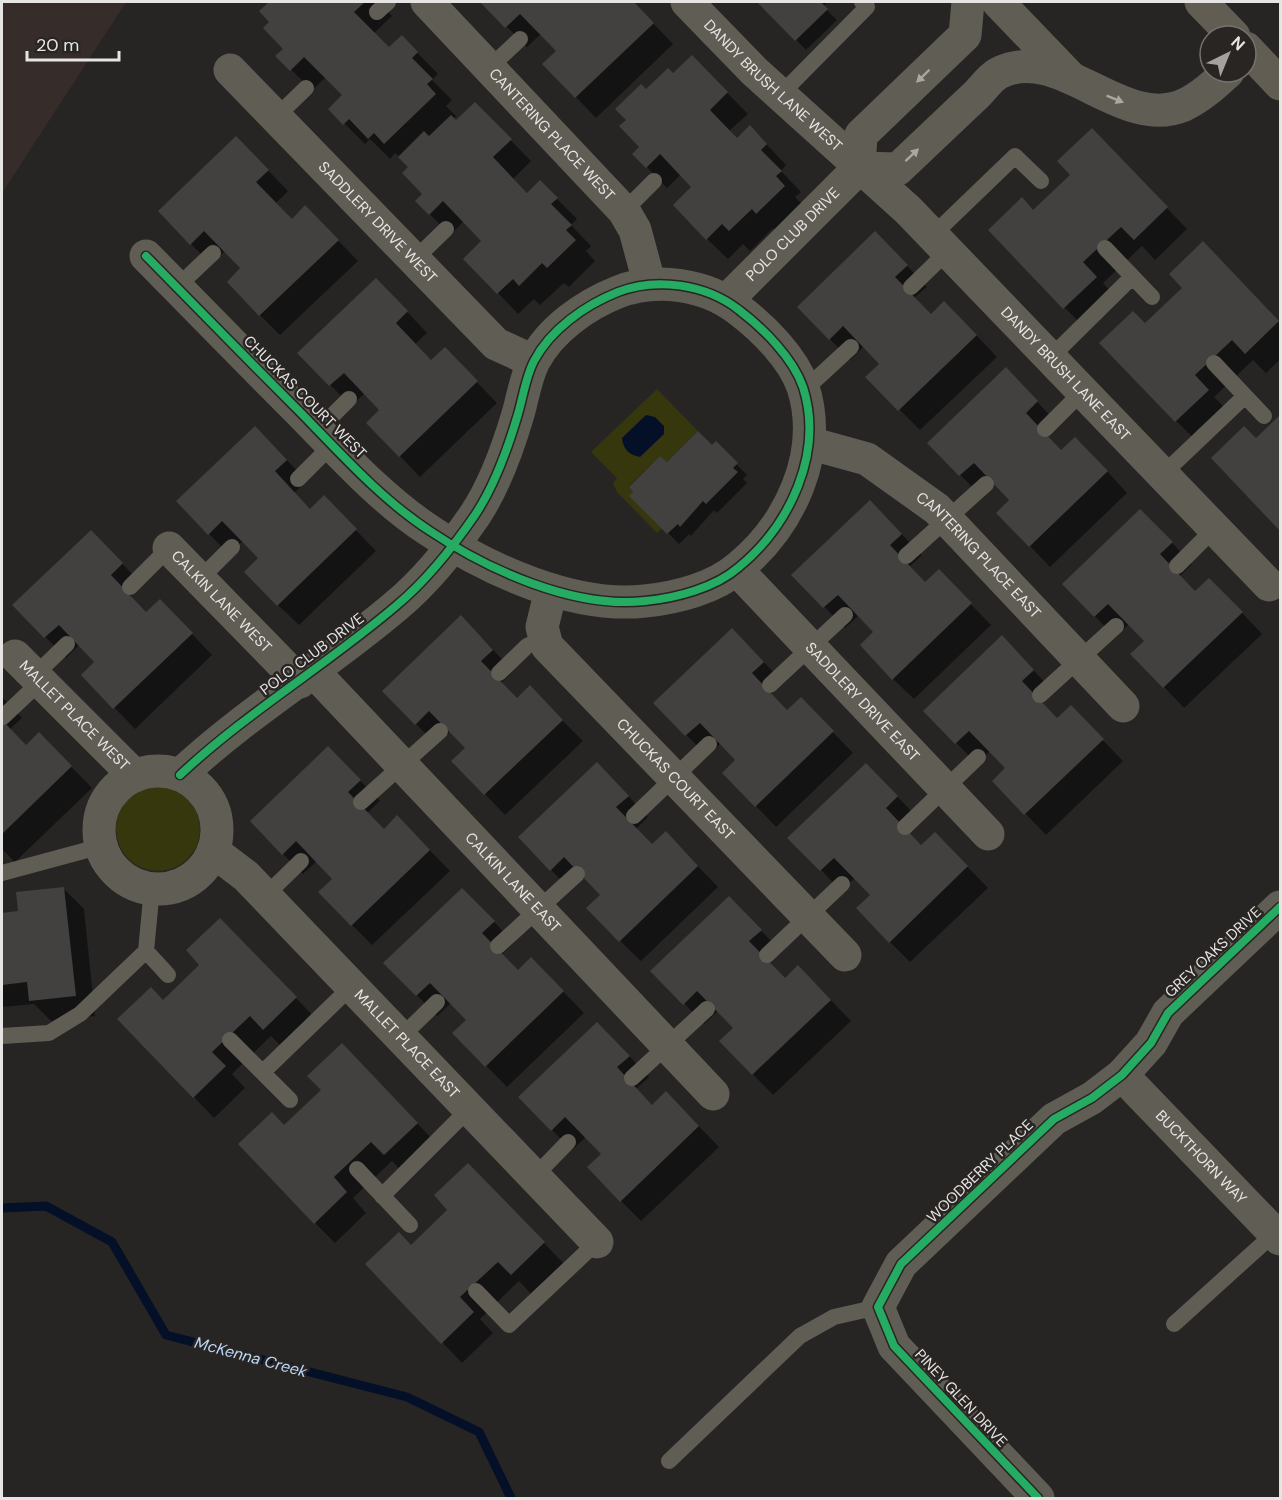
<svg xmlns="http://www.w3.org/2000/svg" width="1282" height="1500" font-family="'DM Sans',sans-serif">
  <rect width="100%" height="100%" fill="#272524"/>
  <!-- built -->
  <path fill="#362d2a" d="M 2,2 L 126,2 L 2,193 Z"/>
  <!-- green -->
  <path fill="#37370e" d="M 657,389 L 698,431 L 667,462 L 660,456 L 629,486 L 633,492 L 630,496 L 662,528 L 657,533 L 617,492 L 613,484 L 617,478 L 591,452 Z
    M116 829a42 42 0 1 1 84 0a42 42 0 1 1-84 0Z"/>
  <!-- water -->
  <path fill="#040f28" d="M 646,415 L 655,417 L 664,426 L 664,434 L 640,457 C 629,455 623,449 622,438 Z"/>
  <!-- shadow -->
  <path fill="#0007" d="M 271,2 L 379,2 L 392,16 L 374,33 L 389,49 L 402,37 L 438,74 L 432,80 L 452,100 L 446,106 L 456,116 L 453,119 L 456,122 L 475,104 L 531,161 L 513,179 L 528,194 L 540,182 L 577,219 L 571,225 L 591,246 L 586,251 L 595,261 L 569,287 L 564,283 L 540,305 L 534,299 L 518,314 L 498,293 L 483,241 L 464,221 L 450,235 L 417,201 L 424,194 L 410,167 L 395,153 L 390,159 L 370,139 L 365,144 L 330,109 L 344,95 L 326,77 L 312,90 L 277,56 L 285,49 L 271,22 L 261,11 Z
    M 482,2 L 633,2 L 673,44 L 596,118 L 544,64 L 558,52 L 541,34 L 527,47 Z
    M 759,2 L 828,2 L 823,6 L 837,20 L 806,50 Z
    M 692,57 L 748,114 L 729,131 L 737,139 L 750,128 L 770,148 L 786,165 L 781,171 L 801,192 L 795,197 L 805,207 L 778,233 L 773,228 L 750,251 L 743,244 L 728,259 L 707,239 L 693,187 L 681,174 L 667,188 L 647,167 L 641,147 L 628,120 L 646,91 L 673,75 Z
    M 1112,151 L 1187,229 L 1155,260 L 1142,246 L 1103,283 L 1116,298 L 1085,328 L 1065,308 L 1034,212 Z
    M 257,159 L 288,191 L 276,203 L 292,220 L 326,228 L 358,261 L 280,335 L 260,315 L 242,268 L 225,251 L 211,264 L 191,244 Z
    M 896,254 L 927,287 L 914,298 L 931,316 L 965,323 L 997,357 L 920,430 L 867,377 L 881,364 L 864,346 L 850,360 L 830,339 Z
    M 1223,264 L 1280,324 L 1280,359 L 1266,373 L 1253,360 L 1214,397 L 1228,411 L 1197,441 L 1176,421 L 1145,325 Z
    M 396,300 L 427,333 L 415,344 L 432,362 L 465,370 L 497,403 L 420,477 L 400,456 L 382,410 L 365,393 L 351,406 L 299,353 Z
    M 1026,390 L 1057,423 L 1045,434 L 1062,452 L 1096,459 L 1127,493 L 1050,567 L 1030,546 L 1012,500 L 995,483 L 981,496 L 929,443 Z
    M 1280,417 L 1280,529 L 1213,458 L 1257,440 Z
    M 712,447 L 726,454 L 747,475 L 743,479 L 747,483 L 717,513 L 714,510 L 691,536 L 689,534 L 679,544 L 631,496 L 667,464 Z
    M 275,448 L 307,481 L 294,493 L 311,510 L 344,518 L 376,551 L 299,625 L 278,605 L 261,558 L 243,541 L 229,554 L 209,534 Z
    M 890,522 L 922,555 L 909,567 L 925,584 L 959,592 L 991,625 L 914,699 L 893,679 L 876,632 L 859,615 L 845,628 L 793,575 Z
    M 1161,531 L 1192,564 L 1180,576 L 1196,593 L 1230,600 L 1262,634 L 1184,708 L 1133,654 L 1146,641 L 1129,624 L 1115,637 L 1064,584 Z
    M 111,552 L 143,585 L 130,597 L 146,614 L 180,621 L 212,655 L 135,729 L 83,675 L 97,662 L 80,644 L 66,658 L 14,605 Z
    M 482,638 L 513,671 L 501,683 L 517,700 L 550,708 L 583,741 L 505,815 L 453,761 L 467,748 L 450,731 L 436,744 L 416,724 Z
    M 752,650 L 784,683 L 771,694 L 788,712 L 821,720 L 853,753 L 776,827 L 756,806 L 738,760 L 721,743 L 707,756 L 655,703 Z
    M 1022,658 L 1053,691 L 1041,702 L 1058,720 L 1091,728 L 1123,761 L 1046,835 L 994,781 L 1007,768 L 990,751 L 977,764 L 925,711 Z
    M 2,697 L 22,718 L 9,730 L 26,747 L 60,755 L 92,788 L 15,862 L 2,849 Z
    M 349,769 L 380,801 L 367,813 L 384,831 L 418,838 L 450,871 L 372,945 L 352,925 L 334,879 L 317,861 L 303,874 L 283,854 Z
    M 617,784 L 648,817 L 636,829 L 652,846 L 686,854 L 718,887 L 641,961 L 620,941 L 602,895 L 585,877 L 571,890 L 551,870 Z
    M 886,785 L 918,818 L 905,830 L 922,847 L 956,855 L 988,888 L 910,962 L 890,942 L 872,895 L 855,878 L 841,891 L 821,870 Z
    M 63,888 L 84,909 L 95,1016 L 51,1021 L 34,1004 L 2,1007 L 2,914 L 20,912 Z
    M 483,910 L 514,943 L 501,955 L 518,972 L 552,980 L 584,1013 L 507,1087 L 454,1033 L 468,1020 L 451,1003 L 437,1016 L 386,963 Z
    M 749,918 L 781,951 L 768,963 L 785,980 L 819,988 L 851,1021 L 773,1095 L 721,1041 L 735,1028 L 718,1011 L 704,1024 L 684,1003 Z
    M 241,940 L 316,1019 L 284,1049 L 271,1036 L 232,1074 L 245,1088 L 214,1118 L 194,1097 L 163,1001 Z
    M 618,1044 L 649,1077 L 636,1089 L 653,1106 L 687,1114 L 719,1147 L 641,1221 L 621,1201 L 603,1155 L 586,1137 L 572,1150 L 552,1130 Z
    M 362,1066 L 437,1144 L 405,1175 L 392,1161 L 353,1198 L 366,1213 L 335,1243 L 315,1223 L 284,1127 Z
    M 489,1185 L 564,1264 L 532,1295 L 519,1281 L 480,1319 L 493,1333 L 462,1363 L 442,1342 L 411,1247 Z"/>
  <g fill="none" stroke-linecap="round" stroke-linejoin="round">
    <!-- stream -->
    <path stroke="#040f28" stroke-width="9" d="M 2,1208 L 46,1206 L 112,1242 L 166,1335 L 407,1397 L 479,1432 L 511,1498"/>
  </g>
  <!-- building -->
  <path fill="#424140" d="M 269,2 L 365,2 L 354,12 L 389,47 L 402,35 L 418,52 L 412,58 L 433,79 L 427,84 L 436,94 L 384,144 L 374,133 L 368,139 L 349,119 L 343,125 L 328,109 L 342,95 L 304,57 L 290,71 L 275,56 L 283,49 L 263,28 L 269,22 L 259,11 Z
    M 480,2 L 634,2 L 654,23 L 575,98 L 542,64 L 556,51 L 520,14 L 505,28 Z
    M 757,2 L 821,2 L 828,9 L 795,41 Z
    M 692,55 L 728,92 L 710,110 L 737,138 L 750,125 L 767,144 L 761,150 L 782,171 L 776,176 L 785,186 L 756,214 L 752,209 L 729,231 L 722,224 L 706,240 L 673,205 L 691,187 L 660,154 L 646,168 L 632,154 L 639,147 L 619,126 L 626,120 L 615,109 L 641,84 L 646,89 L 668,68 L 673,73 Z
    M 475,102 L 512,139 L 493,157 L 527,193 L 540,180 L 558,198 L 551,204 L 572,225 L 566,230 L 576,240 L 547,268 L 542,263 L 519,286 L 513,279 L 497,294 L 463,259 L 481,241 L 443,201 L 429,215 L 415,201 L 422,194 L 402,173 L 408,167 L 398,157 L 424,131 L 429,136 L 451,115 L 456,120 Z
    M 1092,128 L 1168,207 L 1134,240 L 1121,227 L 1083,262 L 1097,277 L 1063,309 L 988,230 L 1022,197 L 1033,210 L 1070,175 L 1057,161 Z
    M 236,136 L 269,170 L 256,182 L 292,219 L 305,205 L 339,240 L 259,316 L 227,282 L 240,268 L 204,231 L 190,245 L 158,211 Z
    M 875,231 L 908,265 L 895,277 L 931,314 L 944,301 L 977,335 L 898,411 L 865,377 L 879,364 L 843,326 L 829,340 L 797,307 Z
    M 1203,241 L 1279,321 L 1245,354 L 1232,340 L 1195,375 L 1209,390 L 1175,422 L 1099,343 L 1133,311 L 1145,323 L 1182,288 L 1169,274 Z
    M 376,278 L 408,311 L 396,323 L 431,360 L 445,347 L 478,381 L 399,457 L 366,423 L 379,410 L 344,373 L 329,386 L 297,353 Z
    M 1006,367 L 1038,401 L 1026,413 L 1061,450 L 1075,437 L 1108,471 L 1029,547 L 996,513 L 1009,500 L 974,463 L 959,476 L 927,443 Z
    M 1280,415 L 1280,531 L 1211,458 L 1244,426 L 1256,438 Z
    M 255,426 L 287,460 L 275,471 L 310,509 L 324,495 L 357,529 L 277,606 L 244,572 L 258,558 L 222,521 L 208,535 L 176,501 Z
    M 698,431 L 712,445 L 716,441 L 738,463 L 733,468 L 738,472 L 706,504 L 703,501 L 680,527 L 678,524 L 667,534 L 629,496 L 633,492 L 629,487 L 660,456 L 667,462 Z
    M 870,500 L 902,534 L 890,545 L 925,582 L 939,569 L 972,603 L 892,680 L 860,645 L 873,632 L 838,595 L 823,608 L 791,575 Z
    M 1140,509 L 1173,542 L 1160,554 L 1195,591 L 1209,578 L 1243,612 L 1163,688 L 1130,654 L 1144,641 L 1108,604 L 1094,617 L 1062,584 Z
    M 91,530 L 123,563 L 111,575 L 146,612 L 160,599 L 193,633 L 113,709 L 81,675 L 94,662 L 59,625 L 44,638 L 12,605 Z
    M 461,615 L 493,650 L 481,661 L 517,698 L 530,685 L 563,720 L 484,795 L 451,761 L 465,748 L 429,711 L 415,725 L 382,691 Z
    M 732,628 L 764,662 L 752,673 L 787,710 L 801,697 L 834,731 L 755,807 L 722,773 L 735,760 L 700,723 L 685,736 L 653,703 Z
    M 1002,635 L 1034,670 L 1022,681 L 1057,718 L 1071,705 L 1104,739 L 1024,815 L 992,781 L 1005,768 L 969,731 L 955,744 L 923,711 Z
    M 2,720 L 26,745 L 39,732 L 72,766 L 2,834 Z
    M 328,746 L 361,780 L 348,792 L 384,829 L 397,815 L 430,850 L 351,926 L 318,892 L 332,879 L 296,841 L 282,855 L 250,821 Z
    M 597,762 L 629,796 L 616,807 L 652,844 L 666,831 L 698,866 L 619,942 L 586,908 L 600,895 L 564,857 L 550,871 L 518,837 Z
    M 866,763 L 898,796 L 886,808 L 921,845 L 935,832 L 968,866 L 889,943 L 856,908 L 870,895 L 834,858 L 820,871 L 787,838 Z
    M 64,887 L 76,996 L 29,1001 L 27,982 L 2,985 L 2,913 L 18,911 L 16,892 Z
    M 462,888 L 495,921 L 482,933 L 518,970 L 531,957 L 564,991 L 485,1067 L 452,1033 L 466,1020 L 430,983 L 416,996 L 383,963 Z
    M 729,896 L 762,930 L 749,941 L 785,978 L 798,965 L 831,1000 L 752,1075 L 719,1041 L 733,1028 L 697,991 L 683,1005 L 650,971 Z
    M 220,918 L 297,997 L 263,1030 L 250,1016 L 212,1052 L 226,1066 L 193,1098 L 117,1019 L 151,987 L 163,1000 L 199,965 L 186,950 Z
    M 597,1022 L 630,1056 L 617,1067 L 652,1105 L 666,1091 L 699,1126 L 620,1202 L 587,1167 L 601,1154 L 565,1117 L 551,1131 L 518,1097 Z
    M 342,1043 L 418,1123 L 384,1155 L 371,1142 L 334,1177 L 347,1192 L 314,1224 L 238,1144 L 272,1112 L 284,1125 L 321,1090 L 307,1076 Z
    M 468,1163 L 545,1242 L 511,1275 L 498,1262 L 460,1297 L 474,1312 L 441,1344 L 365,1264 L 399,1232 L 411,1245 L 447,1210 L 434,1195 Z"/>
  <g fill="none" stroke-linecap="round" stroke-linejoin="round">
    <!-- lane -->
    <path stroke="#605d54" stroke-width="16" d="M 377,12 L 388,2
      M 489,68 L 520,39
      M 780,95 L 867,7 L 862,2
      M 276,117 L 306,88
      M 624,211 L 654,181
      M 933,235 L 1015,156 L 1041,181
      M 1105,248 L 1152,297
      M 414,260 L 446,229
      M 177,287 L 213,253
      M 911,287 L 948,251
      M 1051,357 L 1132,277
      M 1214,363 L 1264,416
      M 802,386 L 814,381 L 851,347
      M 1045,429 L 1083,391
      M 318,430 L 349,399
      M 1163,474 L 1245,396
      M 298,479 L 332,445
      M 906,556 L 986,484
      M 1177,566 L 1215,528
      M 200,579 L 232,547
      M 130,587 L 169,548
      M 499,673 L 527,646 L 544,638
      M 34,676 L 67,644
      M 770,685 L 845,615
      M 1040,695 L 1116,626
      M 3,717 L 40,682
      M 361,802 L 440,731
      M 634,816 L 709,744
      M 905,827 L 978,757
      M 2,873 L 102,846
      M 152,888 L 146,951 L 168,975
      M 265,896 L 301,861
      M 498,946 L 577,874
      M 767,955 L 842,884
      M 2,1036 L 49,1033 L 80,1014 L 146,951
      M 401,1037 L 437,1002
      M 230,1040 L 290,1100
      M 263,1072 L 352,986
      M 632,1078 L 707,1009
      M 357,1169 L 410,1225
      M 533,1178 L 568,1142
      M 382,1196 L 469,1109
      M 476,1291 L 509,1325 L 597,1242
      M 1174,1324 L 1278,1230
      M 669,1461 L 800,1336 L 834,1317 L 878,1307"/>
    <!-- street -->
    <g stroke="#605d54" stroke-width="33">
      <path id="s1" d="M 427,2 L 624,211 L 635,230 L 649,282"/>
      <path id="s2" d="M 687,2 L 754,71 L 908,210 L 1269,585"/>
      <path d="M 998,2 L 1071,78"/>
      <path id="s3" d="M 230,70 L 496,344 L 533,361"/>
      <path d="M 859,168 L 898,169 C 923,145 949,121 974,97 C 982,90 991,76 1001,72 C 1061,44 1122,132 1184,105 C 1201,97 1215,84 1228,72"/>
      <path d="M 146,256 C 198,309 249,361 301,413 C 341,454 382,500 430,531 C 488,570 574,609 645,601 C 676,598 715,588 739,567 C 790,525 824,453 803,387 C 793,358 763,328 739,310 C 706,284 656,277 618,292 C 585,305 550,330 534,361 C 526,376 523,397 518,414 C 508,448 495,485 475,515 C 453,547 427,580 397,605 C 327,665 247,712 180,775"/>
      <path id="s4" d="M 727,300 L 859,168 L 861,135 L 965,35 L 968,2"/>
      <path id="s5" d="M 809,443 L 867,459 L 937,509 L 1123,706"/>
      <path id="s6" d="M 169,548 L 300,682"/>
      <path id="s7" d="M 737,570 L 988,834"/>
      <path id="s8" d="M 551,590 L 542,627 L 547,646 L 845,955"/>
      <path id="s9" d="M 15,656 L 135,776"/>
      <path id="s10" d="M 313,671 L 713,1094"/>
      <circle cx="158" cy="830" r="59"/>
      <path id="s11" d="M 213,851 L 246,876 L 597,1242"/>
      <path id="s12" d="M 1122,1075 L 1280,1239"/>
      <path d="M 1038,1498 L 894,1346 L 878,1307 L 901,1264 L 1054,1119 L 1092,1098 L 1122,1075 L 1151,1043 L 1168,1013 L 1280,907"/>
    </g>
    <!-- primary -->
    <path stroke="#625d53" stroke-width="33" d="M 1201,2 L 1234,36
      M 1246,48 L 1280,84"/>
    <defs>
      <path id="cycleway" d="M 146,256 C 198,309 249,361 301,413 C 341,454 382,500 430,531 C 488,570 574,609 645,601 C 676,598 715,588 739,567 C 790,525 824,453 803,387 C 793,358 763,328 739,310 C 706,284 656,277 618,292 C 585,305 550,330 534,361 C 526,376 523,397 518,414 C 508,448 495,485 475,515 C 453,547 427,580 397,605 C 327,665 247,712 180,775
        M 1038,1498 L 894,1346 L 878,1307 L 901,1264 L 1054,1119 L 1092,1098 L 1122,1075 L 1151,1043 L 1168,1013 L 1280,907"/>
    </defs>
    <!-- cycleway casing -->
    <use href="#cycleway" stroke="#282523" stroke-width="11"/>
    <!-- cycleway -->
    <use href="#cycleway" stroke="#26ab63" stroke-width="8"/>
  </g>
  <!-- one-way arrows -->
  <defs><path id="oneway-solid" d="M-6-.8H1V-3.2L6.5 0L1 3.2V.8H-6Z" transform="scale(1.5)"/></defs>
  <g fill="#aaa8a3">
    <use href="#oneway-solid" transform="translate(923 76) rotate(136)"/>
    <use href="#oneway-solid" transform="translate(1115 99) rotate(22)"/>
    <use href="#oneway-solid" transform="translate(912 155) rotate(-43)"/>
  </g>
  <g text-anchor="middle" dominant-baseline="central" stroke-width="5" stroke-linejoin="round" paint-order="stroke">
    <!-- street labels -->
    <g font-size="15" fill="#e7e5e4" stroke="#282523">
      <text stroke="none"><textPath href="#s2" startOffset="120">DANDY BRUSH LANE WEST</textPath></text>
      <text stroke="none"><textPath href="#s1" startOffset="182">CANTERING PLACE WEST</textPath></text>
      <text stroke="none"><textPath href="#s3" startOffset="212">SADDLERY DRIVE WEST</textPath></text>
      <text stroke="none"><textPath href="#s4" startOffset="93">POLO CLUB DRIVE</textPath></text>
      <text stroke="none"><textPath href="#s2" startOffset="531">DANDY BRUSH LANE EAST</textPath></text>
      <text transform="translate(305 397) rotate(45)">CHUCKAS COURT WEST</text>
      <text stroke="none"><textPath href="#s5" startOffset="208">CANTERING PLACE EAST</textPath></text>
      <text stroke="none"><textPath href="#s6" startOffset="75">CALKIN LANE WEST</textPath></text>
      <text transform="translate(312 654) rotate(-37)">POLO CLUB DRIVE</text>
      <text stroke="none"><textPath href="#s7" startOffset="182">SADDLERY DRIVE EAST</textPath></text>
      <text stroke="none"><textPath href="#s9" startOffset="84">MALLET PLACE WEST</textPath></text>
      <text stroke="none"><textPath href="#s8" startOffset="243">CHUCKAS COURT EAST</textPath></text>
      <text stroke="none"><textPath href="#s10" startOffset="291">CALKIN LANE EAST</textPath></text>
      <text transform="translate(1213 952) rotate(-43)">GREY OAKS DRIVE</text>
      <text stroke="none"><textPath href="#s11" startOffset="274">MALLET PLACE EAST</textPath></text>
      <text stroke="none"><textPath href="#s12" startOffset="114">BUCKTHORN WAY</textPath></text>
      <text transform="translate(980 1171) rotate(-44)">WOODBERRY PLACE</text>
      <text transform="translate(961 1398) rotate(47)">PINEY GLEN DRIVE</text>
    </g>
    <!-- water labels -->
    <g font-size="16" font-style="italic" fill="#bcd9fa" stroke="#282523">
      <text transform="translate(251 1357) rotate(15)">McKenna Creek</text>
    </g>
  </g>
  <!-- border -->
  <rect width="1282" height="1500" fill="none" stroke="#e7e5e4" stroke-width="6"/>
  <!-- north arrow -->
  <g transform="translate(1228 54) rotate(43)"><circle r="28" fill="#282523" stroke="#747270" stroke-width="1.5"/>
  <path d="M0-4.5L10 22L0 15L-10 22Z" fill="#a4a2a1"/>
  <text y="-9" font-size="16" font-weight="bold" text-anchor="middle" fill="#e7e5e4">N</text>
  </g>
  <!-- scale -->
  <path d="M27 51v9h92v-9" fill="none" stroke="#e7e5e4" stroke-width="3"/>
  <text x="36" y="51" font-size="18" fill="#e7e5e4" stroke="#282523" stroke-width="4.5" paint-order="stroke">20 m</text>
</svg>
